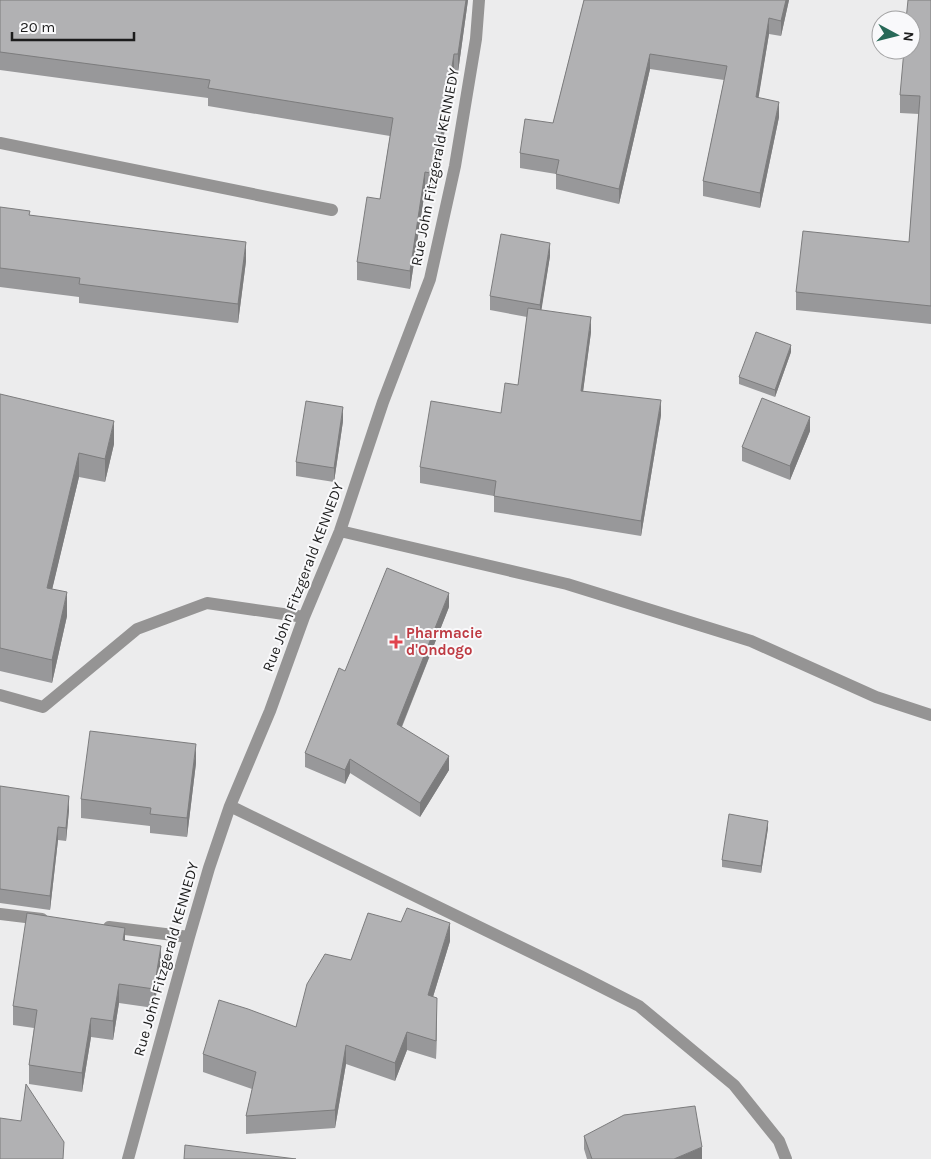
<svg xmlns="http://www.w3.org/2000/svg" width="931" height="1159" font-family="Karla,sans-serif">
  <rect width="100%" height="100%" fill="#ececed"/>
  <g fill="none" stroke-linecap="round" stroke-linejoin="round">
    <!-- minor -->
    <path stroke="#959494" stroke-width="12" d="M 0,143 L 332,210
      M 340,531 L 567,584 L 751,641 L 876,697 L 931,715
      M 0,695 L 43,707 L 137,629 L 207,603 L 304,617
      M 230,806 L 578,975 L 639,1006 L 734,1085 L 779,1141 L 786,1159
      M 0,914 L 42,919
      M 109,927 L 189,937
      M 128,1159 L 189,937 L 209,868 L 230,806 L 270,711 L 304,617 L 340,531 L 383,402 L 430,279 L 455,166 L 476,39 L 479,0"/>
  </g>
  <!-- wall -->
  <path fill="#98989a" d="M 0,0 L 468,0 L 458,72 L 454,72 L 435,191 L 425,190 L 410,289 L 357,280 L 357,262 L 380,199 L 390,136 L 208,106 L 208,98 L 0,70 Z
    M 584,0 L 789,0 L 781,36 L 769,34 L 758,98 L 779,117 L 760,208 L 703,196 L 703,181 L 724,80 L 650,69 L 619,204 L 556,189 L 556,174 L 520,168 L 520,153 L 553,123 Z
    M 931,0 L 931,324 L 796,310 L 796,292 L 909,242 L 919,114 L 900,113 L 900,95 Z
    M 0,207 L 30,215 L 246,261 L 238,323 L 79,303 L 79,297 L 0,287 Z
    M 550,256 L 541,310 L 591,332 L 583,391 L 661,415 L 641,536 L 494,512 L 494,496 L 420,483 L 420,467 L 501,413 L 518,385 L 527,317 L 490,310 L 490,296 Z
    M 791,352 L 775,397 L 739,384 L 739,377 Z
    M 0,394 L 114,444 L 105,482 L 79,477 L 52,589 L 67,616 L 52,683 L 0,671 Z
    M 343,421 L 334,482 L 296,476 L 296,462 Z
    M 810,431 L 790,480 L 742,461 L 742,447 Z
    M 449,607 L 402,727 L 449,770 L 420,817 L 350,773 L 345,784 L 305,767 L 305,753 L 345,671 Z
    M 196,763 L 187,837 L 150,833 L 150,826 L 81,818 L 81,799 Z
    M 0,786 L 69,810 L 66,841 L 58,840 L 50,910 L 0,903 Z
    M 768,828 L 761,873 L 722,867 L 722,860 Z
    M 125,941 L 161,965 L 154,1008 L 119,1003 L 113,1040 L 91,1037 L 82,1092 L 29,1084 L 29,1065 L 34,1028 L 13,1025 L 13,1006 Z
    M 450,941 L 433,997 L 437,1016 L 436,1059 L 407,1050 L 395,1081 L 346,1064 L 335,1128 L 246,1134 L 246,1116 L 252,1089 L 203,1072 L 203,1054 L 296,1027 L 351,960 Z
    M 584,1136 L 702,1159 L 587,1159 L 584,1149 Z"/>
  <!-- shaded-wall -->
  <path fill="#7c7c7d" d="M 466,0 L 468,0 L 458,72 L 458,54 Z
    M 786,0 L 789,0 L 781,36 L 781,21 Z
    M 769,18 L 769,34 L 756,113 L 756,97 Z
    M 454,54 L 454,72 L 435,191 L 435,174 Z
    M 650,54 L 650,69 L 619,204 L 619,189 Z
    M 779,102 L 779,117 L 760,208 L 760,193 Z
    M 425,172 L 425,190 L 410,289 L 410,271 Z
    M 246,242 L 246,261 L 238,323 L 238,304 Z
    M 550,243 L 550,256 L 540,319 L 540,305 Z
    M 591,317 L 591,332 L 581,407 L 581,391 Z
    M 791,345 L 791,352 L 775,397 L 775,390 Z
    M 661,400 L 661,415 L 641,536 L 641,521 Z
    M 343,407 L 343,421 L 334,482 L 334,468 Z
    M 810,417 L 810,431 L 790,480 L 790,466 Z
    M 114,421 L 114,444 L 105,482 L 105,459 Z
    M 79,453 L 79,477 L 47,611 L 47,588 Z
    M 67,592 L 67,616 L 52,683 L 52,660 Z
    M 449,593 L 449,607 L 397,738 L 397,724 Z
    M 196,744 L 196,763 L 187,837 L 187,818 Z
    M 449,756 L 449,770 L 420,817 L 420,803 Z
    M 350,759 L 350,773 L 345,784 L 345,770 Z
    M 69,796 L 69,810 L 66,841 L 66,828 Z
    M 768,821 L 768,828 L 761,873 L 761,866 Z
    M 58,827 L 58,840 L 50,910 L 50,896 Z
    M 450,923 L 450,941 L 428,1013 L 428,995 Z
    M 125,928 L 125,947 L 123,940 Z
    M 161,946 L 161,965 L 154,1008 L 154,989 Z
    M 119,984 L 119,1003 L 113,1040 L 113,1021 Z
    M 437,998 L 437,1016 L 436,1059 L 436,1041 Z
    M 91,1018 L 91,1037 L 82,1092 L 82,1073 Z
    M 407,1032 L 407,1050 L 395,1081 L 395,1063 Z
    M 346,1045 L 346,1064 L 335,1128 L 335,1110 Z
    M 702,1147 L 702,1159 L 674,1159 Z"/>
  <!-- building -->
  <path fill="#b1b1b3" stroke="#7c7c7d" d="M 0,0 L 466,0 L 458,54 L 454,54 L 435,174 L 425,172 L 410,271 L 357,262 L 367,197 L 380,199 L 393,118 L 208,88 L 210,80 L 0,52 Z
    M 584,0 L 786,0 L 781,21 L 769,18 L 756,97 L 779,102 L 760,193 L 703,181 L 727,66 L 650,54 L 619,189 L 556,174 L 559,160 L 520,153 L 525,119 L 553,123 Z
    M 908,0 L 931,0 L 931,306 L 796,292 L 803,231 L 909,242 L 920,96 L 900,95 L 904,50 L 911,50 L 911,20 L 906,20 Z
    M 0,207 L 30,211 L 29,215 L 246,242 L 238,304 L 79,284 L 80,278 L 0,268 Z
    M 501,234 L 550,243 L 540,305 L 490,296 Z
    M 528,308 L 591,317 L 581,391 L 661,400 L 641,521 L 494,496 L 496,481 L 420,467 L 431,401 L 501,413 L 505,383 L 518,385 Z
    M 756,332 L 791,345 L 775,390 L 739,377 Z
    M 0,394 L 114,421 L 105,459 L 79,453 L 47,588 L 67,592 L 52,660 L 0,648 Z
    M 762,398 L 810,417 L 790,466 L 742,447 Z
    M 306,401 L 343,407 L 334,468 L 296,462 Z
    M 387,568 L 449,593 L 397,724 L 449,756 L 420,803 L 350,759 L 345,770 L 305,753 L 339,668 L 345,671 Z
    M 90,731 L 196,744 L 187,818 L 150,814 L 151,808 L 81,799 Z
    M 0,786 L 69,796 L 66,828 L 58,827 L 50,896 L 0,889 Z
    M 729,814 L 768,821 L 761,866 L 722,860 Z
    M 407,908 L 450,923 L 428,995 L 437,998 L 436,1041 L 407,1032 L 395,1063 L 346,1045 L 335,1110 L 246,1116 L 256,1072 L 203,1054 L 219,1000 L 248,1009 L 296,1027 L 307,984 L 325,954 L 351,960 L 368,913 L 401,922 Z
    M 27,913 L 125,928 L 123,940 L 161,946 L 154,989 L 119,984 L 113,1021 L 91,1018 L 82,1073 L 29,1065 L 37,1010 L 13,1006 Z
    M 26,1084 L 64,1142 L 63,1159 L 0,1159 L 0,1118 L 21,1121 Z
    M 695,1106 L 702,1147 L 674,1159 L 592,1159 L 584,1136 L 624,1115 Z
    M 185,1145 L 296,1159 L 184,1159 Z"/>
  <!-- markers -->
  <path fill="#e0444e" stroke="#f9f9fb" stroke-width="2" d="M393.5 634.5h5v5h5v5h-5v5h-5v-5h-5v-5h5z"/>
  <g text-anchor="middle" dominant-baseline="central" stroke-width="4" stroke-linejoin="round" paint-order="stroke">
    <!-- street labels -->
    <g font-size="15" fill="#1c1c1c" stroke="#f9f9fb">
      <text transform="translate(435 167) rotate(-79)">Rue John Fitzgerald KENNEDY</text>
      <text transform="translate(303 577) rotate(-69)">Rue John Fitzgerald KENNEDY</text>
      <text transform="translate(166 959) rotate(-74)">Rue John Fitzgerald KENNEDY</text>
    </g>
    <!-- health labels -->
    <g font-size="15" font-weight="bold" fill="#be3a42" stroke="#f9f9fb" text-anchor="start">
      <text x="406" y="633">Pharmacie<tspan x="406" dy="17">d'Ondogo</tspan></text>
    </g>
  </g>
  <!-- north arrow -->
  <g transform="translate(896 35) rotate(97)"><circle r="24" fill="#f9f9fb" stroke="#a1a1a2"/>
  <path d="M0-4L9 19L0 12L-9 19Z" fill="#286958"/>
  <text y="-8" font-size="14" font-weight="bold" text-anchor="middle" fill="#1c1c1c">N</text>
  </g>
  <!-- scale -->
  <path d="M12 32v8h122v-8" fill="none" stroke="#1c1c1c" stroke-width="2.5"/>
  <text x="20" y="32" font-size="15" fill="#1c1c1c" stroke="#f9f9fb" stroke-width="4" paint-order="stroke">20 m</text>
</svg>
